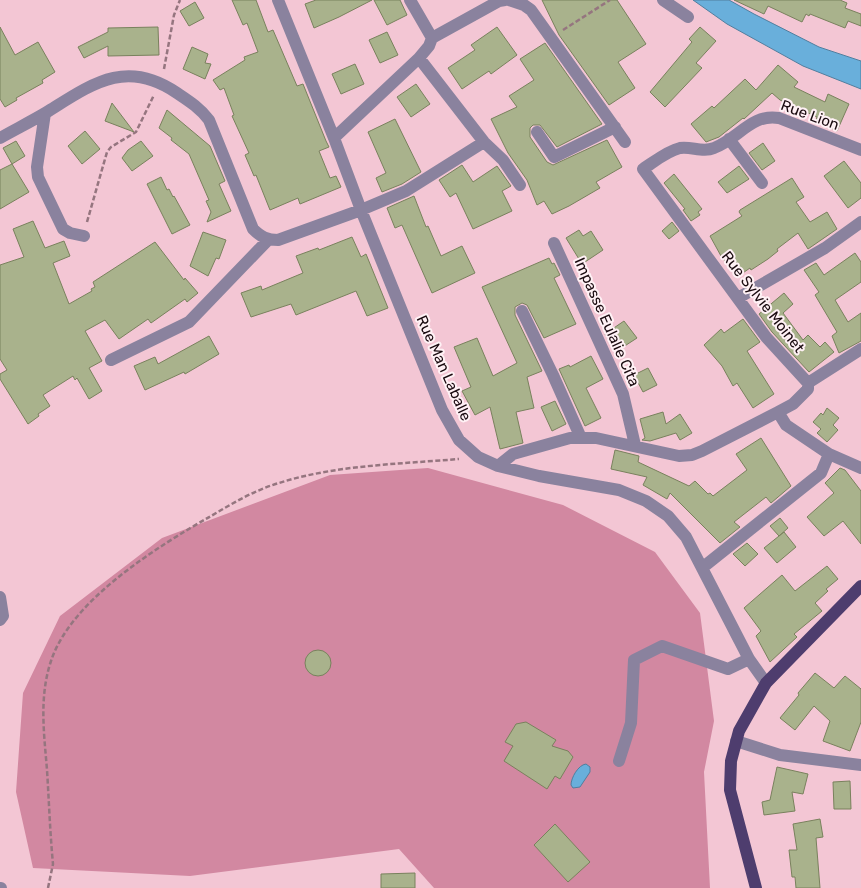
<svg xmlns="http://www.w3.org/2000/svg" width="861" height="888" font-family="Rubik,sans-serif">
  <rect width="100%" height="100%" fill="#f3c6d4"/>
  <!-- forest -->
  <path fill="#d288a1" d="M 428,468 L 563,505 L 655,552 L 700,613 L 714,721 L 704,772 L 710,888 L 434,888 L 399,849 L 190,876 L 33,868 L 16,792 L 23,693 L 60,616 L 162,538 L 330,475 Z"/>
  <!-- water -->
  <path fill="#69afdb" stroke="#517e9e" d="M 693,0 L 729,0 L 754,14 L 819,47 L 861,61 L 861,89 L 803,66 L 727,24 Z
    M 586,764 L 590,767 L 590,772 L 580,787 L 573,788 L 571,785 C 571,778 578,765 586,764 Z"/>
  <!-- building -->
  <path fill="#a9b28c" stroke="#79815d" d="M 232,0 L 256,0 L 268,32 L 273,30 L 297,86 L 303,84 L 326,141 L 329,147 L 319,151 L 330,178 L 336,176 L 341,187 L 300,204 L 298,198 L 270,210 L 256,175 L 254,176 L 245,155 L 249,153 L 232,116 L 234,115 L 224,88 L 220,90 L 213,80 L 245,60 L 244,57 L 258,52 L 247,23 L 243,25 Z
    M 316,0 L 372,0 L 339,17 L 314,28 L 305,4 Z
    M 374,0 L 400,0 L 407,15 L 387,25 Z
    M 542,0 L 617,0 L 646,44 L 618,62 L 635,88 L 609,105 L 559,35 Z
    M 734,0 L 840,0 L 847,3 L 845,8 L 861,14 L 861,26 L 848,21 L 845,28 L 810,14 L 809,16 L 806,14 L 802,22 L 768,6 L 764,14 Z
    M 195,2 L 204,18 L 189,26 L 180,11 Z
    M 0,27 L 15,55 L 38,42 L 55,72 L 42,80 L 43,83 L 16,98 L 17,100 L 5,107 L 0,99 Z
    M 158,27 L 159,55 L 108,56 L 108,46 L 84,58 L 78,47 L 108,32 L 108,28 Z
    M 497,27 L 517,55 L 491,74 L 489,71 L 462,89 L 448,68 L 475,50 L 471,45 Z
    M 700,27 L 716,41 L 696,63 L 702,68 L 665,107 L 650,92 L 692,42 L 689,39 Z
    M 387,32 L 398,55 L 380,63 L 369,40 Z
    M 545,43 L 602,124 L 557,147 L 540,125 L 533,125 L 530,128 L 530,137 L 547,162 L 553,165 L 607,140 L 622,167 L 596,182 L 600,188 L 569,206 L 552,214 L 544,201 L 537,205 L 527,180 L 508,153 L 491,119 L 517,107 L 509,96 L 534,80 L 520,59 Z
    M 192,47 L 208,54 L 205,63 L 211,64 L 205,79 L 183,69 Z
    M 355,64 L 364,84 L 341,94 L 332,74 Z
    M 778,65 L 798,82 L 794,87 L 825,102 L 828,94 L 849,104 L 837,131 L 816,121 L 817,117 L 780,100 L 772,93 L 744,119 L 743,118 L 719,137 L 706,142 L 691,124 L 712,106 L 714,108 L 745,79 L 756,90 Z
    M 416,84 L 430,104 L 411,117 L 397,97 Z
    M 112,103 L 134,132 L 105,121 Z
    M 167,110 L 210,146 L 225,181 L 219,184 L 231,211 L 207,222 L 211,212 L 206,201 L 209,200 L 189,154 L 171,140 L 172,138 L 159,128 Z
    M 395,119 L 421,172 L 402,184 L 382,192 L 376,178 L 386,173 L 368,132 Z
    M 85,131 L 100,149 L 82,164 L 68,146 Z
    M 16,141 L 25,156 L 12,164 L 29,192 L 0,209 L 0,170 L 12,164 L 3,148 Z
    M 141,141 L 153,156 L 132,171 L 122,158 L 128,150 Z
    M 763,143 L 775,161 L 762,170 L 749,153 Z
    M 844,161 L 861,183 L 861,198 L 848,208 L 824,176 Z
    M 462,165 L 473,182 L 497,166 L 511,186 L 502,191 L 512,211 L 473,229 L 456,193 L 450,197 L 439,180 Z
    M 739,166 L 749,179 L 727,193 L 718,182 Z
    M 674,174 L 702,209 L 698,212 L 700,215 L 691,221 L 683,210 L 685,209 L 664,183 Z
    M 161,177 L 167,190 L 169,189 L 173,197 L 174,196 L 190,225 L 172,234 L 147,184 Z
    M 792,178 L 804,197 L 796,202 L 810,222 L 827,212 L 837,229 L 808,249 L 798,233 L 777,249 L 778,251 L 768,259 L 751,270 L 750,268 L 737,277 L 721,256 L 710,236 L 742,216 L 739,212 L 740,210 Z
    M 414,196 L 426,227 L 428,226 L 441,256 L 462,246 L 475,273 L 432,293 L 402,225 L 395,228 L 387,208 Z
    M 33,221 L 45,248 L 64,241 L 70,256 L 53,263 L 69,304 L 92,291 L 91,289 L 95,287 L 93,282 L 155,242 L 184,280 L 185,278 L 198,293 L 187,302 L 185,299 L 151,323 L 148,319 L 119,339 L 105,320 L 85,331 L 102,361 L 89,368 L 102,391 L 89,399 L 77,378 L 75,380 L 73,376 L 43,395 L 50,406 L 38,414 L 39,416 L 28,424 L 0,379 L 0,374 L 7,370 L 0,359 L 0,265 L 24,257 L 13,229 Z
    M 672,222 L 679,231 L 669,239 L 662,231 Z
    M 579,230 L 583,236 L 591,231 L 603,250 L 582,264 L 566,238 Z
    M 203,232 L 226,240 L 219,259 L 216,258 L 208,276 L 190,266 Z
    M 352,237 L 361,257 L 366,254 L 388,308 L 367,316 L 356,291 L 296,315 L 291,304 L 251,317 L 241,293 L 261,286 L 262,290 L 303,273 L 296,256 L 318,248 L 319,250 Z
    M 855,253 L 861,262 L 861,282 L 835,300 L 848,322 L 861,313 L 861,341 L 839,353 L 832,336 L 837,332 L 815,295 L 819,292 L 804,270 L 816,263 L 824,275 Z
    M 549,258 L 552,264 L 554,263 L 560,275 L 554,278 L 576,324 L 544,338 L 527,305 L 522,303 L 515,307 L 515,315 L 542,371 L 527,377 L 534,408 L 516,412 L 523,443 L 500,449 L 490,407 L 475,415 L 462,391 L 471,387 L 454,347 L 477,338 L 493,376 L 517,363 L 482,287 Z
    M 784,293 L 793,304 L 783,313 L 803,340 L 808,335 L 820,347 L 825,342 L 834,352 L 809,372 L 772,332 L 759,314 Z
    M 743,319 L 760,342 L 747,351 L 774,394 L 753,408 L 737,383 L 733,386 L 722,366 L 704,345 L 721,329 L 724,333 Z
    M 624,321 L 637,338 L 617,351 L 605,334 Z
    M 209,336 L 219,354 L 185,374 L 184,372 L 145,390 L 134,366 L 155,357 L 158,364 Z
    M 591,356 L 603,379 L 586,388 L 601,418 L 585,426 L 559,369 L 569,365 L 570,367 Z
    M 648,368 L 657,385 L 643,392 L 634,375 Z
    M 555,401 L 566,424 L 552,431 L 541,407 Z
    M 827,408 L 839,418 L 833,425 L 838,430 L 827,442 L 817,433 L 821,429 L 813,422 L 821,413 L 823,415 Z
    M 663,412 L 666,424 L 680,414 L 692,433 L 680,440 L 676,433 L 650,441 L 642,440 L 645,438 L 640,419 Z
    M 761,438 L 791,486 L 771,503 L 766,497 L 734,522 L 740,527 L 720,543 L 670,493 L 667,499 L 643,485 L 647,477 L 611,469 L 615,450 L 639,456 L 638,462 L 689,486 L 695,481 L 708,494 L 710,493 L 713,496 L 747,470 L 736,454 Z
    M 840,468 L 845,470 L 861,491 L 861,544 L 843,521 L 824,536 L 807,517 L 834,493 L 825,483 Z
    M 780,518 L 788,528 L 779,536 L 770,526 Z
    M 784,532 L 796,547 L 777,563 L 764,548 Z
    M 747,543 L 758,554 L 745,566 L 733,554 Z
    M 827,566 L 838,579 L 826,589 L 828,591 L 815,603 L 822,611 L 794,634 L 797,637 L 770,662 L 756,636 L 761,631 L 744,608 L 782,575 L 795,591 Z
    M305 663a13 13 0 1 1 26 0a13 13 0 1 1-26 0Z
    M 815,673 L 834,688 L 845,676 L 861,689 L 861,722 L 850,751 L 823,741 L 830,721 L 814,706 L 795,730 L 780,718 L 799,695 L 798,693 Z
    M 526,722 L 556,740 L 552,746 L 568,751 L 573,757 L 560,779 L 555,776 L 547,789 L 504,761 L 513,746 L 505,742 L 516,724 Z
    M 777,767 L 808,774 L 803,794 L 792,792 L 795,811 L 764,815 L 762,802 L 770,800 Z
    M 850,781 L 851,809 L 834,809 L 833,782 Z
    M 820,819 L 823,837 L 816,838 L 820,888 L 796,888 L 795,877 L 792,877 L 789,850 L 797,850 L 793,824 Z
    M 555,824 L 590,862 L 568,882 L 534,845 Z
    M 415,873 L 415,888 L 381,888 L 381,874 Z"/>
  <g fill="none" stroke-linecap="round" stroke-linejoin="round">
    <!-- path -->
    <path stroke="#95757f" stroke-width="2.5" stroke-dasharray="5 2.5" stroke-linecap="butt" d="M 563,30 L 610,0
      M 164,69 L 174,15 L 180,0
      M 87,222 L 107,152 L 111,147 L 136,132 L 154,95
      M 48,888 L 53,864 C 50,833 49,801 47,770 C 44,733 39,697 51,661 C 71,600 157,547 211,516 C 233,503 255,490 279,483 C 335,465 400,464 459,459"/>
    <!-- minor -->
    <path stroke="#8a829e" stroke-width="12" d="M 278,0 L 334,138 L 361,210 L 442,410 L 459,440 L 478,457 L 498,466 L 539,476 L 619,490 L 646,501 L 668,516 L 686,537 L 749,659 L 766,683
      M 410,0 L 432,38
      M 509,0 L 524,5 L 531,10 L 625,142
      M 663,0 L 688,17
      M 419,58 L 484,142 L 503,160 L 520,185
      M 45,113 L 37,167 L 38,177 L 63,229 L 70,233 L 84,236
      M 537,132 L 554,157 L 615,127
      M 0,138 C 16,129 32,121 47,112 C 92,84 126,58 177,93 C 189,101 200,108 209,120 L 253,229 C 261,237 267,240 278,240 L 361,210 L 406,191 L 484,142
      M 334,138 L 419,58 L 429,46 L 432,38 L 499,1 L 505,0
      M 729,139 L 762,183
      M 861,150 L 779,118 C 752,113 738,139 714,148 C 703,153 691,146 680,148 C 667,151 654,162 643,169 L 766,337 L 808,383 L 808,389 L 793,404 L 778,412 L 786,425 L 829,454 L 861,468
      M 554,243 L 623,394 L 635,445
      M 738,298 L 825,248 L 861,222
      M 522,311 L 553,375 L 581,438
      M 111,360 L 189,322 L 268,240
      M 808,383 L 861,349
      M 498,466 L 513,454 L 570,438 L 596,438 L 679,456 L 692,455 L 702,451 L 778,412
      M 702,568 L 821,473 L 829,454
      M 0,597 L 3,616 L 0,620
      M 736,741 L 780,755 L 861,765
      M 619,761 L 631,723 L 634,660 L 662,646 L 728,669 L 749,659
      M 0,888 L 1,888"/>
    <!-- major -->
    <path stroke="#4e3d6e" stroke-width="12" d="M 756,888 L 730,790 L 731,761 L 739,731 L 766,683 L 861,586"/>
  </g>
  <g text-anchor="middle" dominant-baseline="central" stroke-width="4" stroke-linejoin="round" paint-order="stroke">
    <!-- street labels -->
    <g font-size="15" fill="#190a0f" stroke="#fff1f5">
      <text transform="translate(810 115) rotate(20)">Rue Lion</text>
      <text transform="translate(763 302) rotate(52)">Rue Sylvie Moinet</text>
      <text transform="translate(607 322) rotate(66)">Impasse Eulalie Cita</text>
      <text transform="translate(444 368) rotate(66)">Rue Man Laballe</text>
    </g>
  </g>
</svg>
